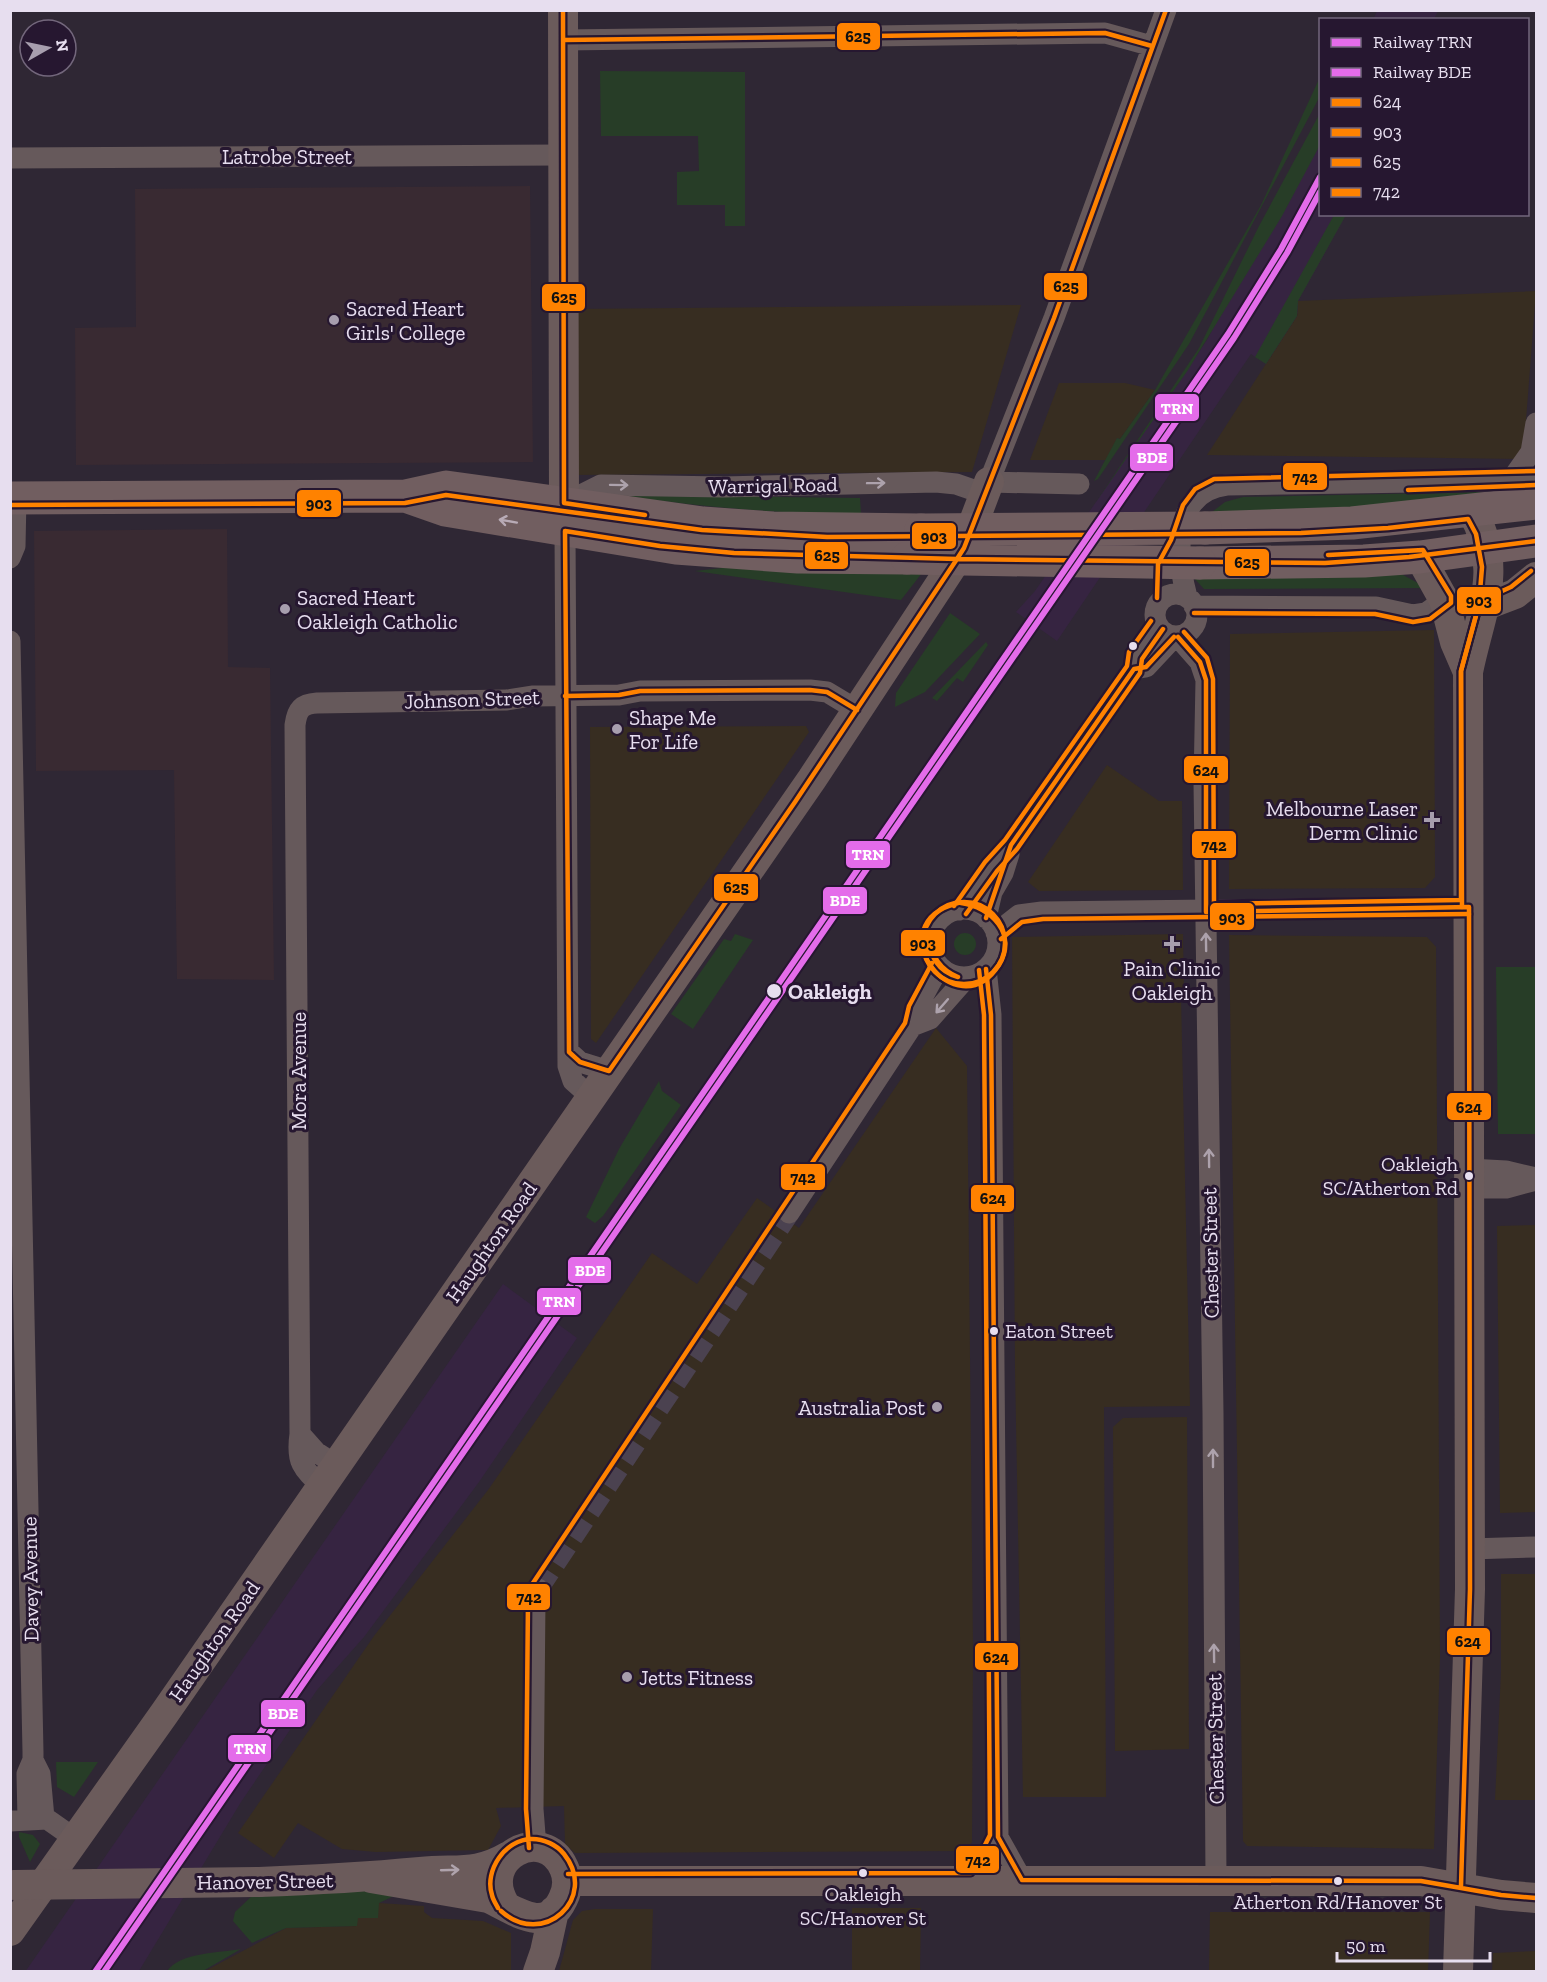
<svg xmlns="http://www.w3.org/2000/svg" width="1547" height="1982" font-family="'Zilla Slab',serif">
  <rect width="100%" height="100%" fill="#2f2734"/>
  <!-- commercial -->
  <path fill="#372d21" d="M 1536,291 L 1523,459 L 1207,455 L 1297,316 L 1298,301 Z
    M 1021,305 L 972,472 L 569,475 L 572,309 Z
    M 1059,383 L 1125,383 L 1155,390 L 1120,439 L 1117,438 L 1107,460 L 1030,460 Z
    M 1434,630 L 1435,877 L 1425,888 L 1229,889 L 1230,634 Z
    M 806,726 L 809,732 L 596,1043 L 591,1039 L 590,727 Z
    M 1107,765 L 1159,801 L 1182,801 L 1183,890 L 1039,891 L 1028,882 Z
    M 1183,934 L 1184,995 L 1181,996 L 1190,1406 L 1104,1407 L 1106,1797 L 1023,1797 L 1015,1369 L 1012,937 Z
    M 1229,935 L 1427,937 L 1436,947 L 1440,1656 L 1434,1849 L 1247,1846 L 1243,1841 Z
    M 936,1028 L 967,1066 L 973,1649 L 972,1842 L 965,1851 L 575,1853 L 565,1844 L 564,1806 L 496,1808 L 501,1826 L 488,1850 L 376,1852 L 342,1849 L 298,1823 L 274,1858 L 238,1833 L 374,1636 L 488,1490 L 652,1253 L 697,1284 L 757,1198 L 799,1228 Z
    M 1536,1225 L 1536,1512 L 1500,1513 L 1497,1226 Z
    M 1187,1417 L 1189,1749 L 1115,1751 L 1113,1427 L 1123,1418 Z
    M 1501,1574 L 1536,1574 L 1536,1800 L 1495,1800 L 1501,1672 Z
    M 379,1903 L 424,1906 L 424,1912 L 432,1918 L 483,1921 L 511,1933 L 511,1971 L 203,1972 L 286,1928 L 356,1926 L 357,1918 Z
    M 852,1908 L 921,1908 L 920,1971 L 852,1971 Z
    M 595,1909 L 653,1909 L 651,1971 L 559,1971 L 573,1920 L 582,1911 Z
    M 1210,1912 L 1430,1912 L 1428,1971 L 1209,1971 Z
    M 1536,1951 L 1536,1971 L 1492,1971 L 1493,1953 Z"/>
  <!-- built -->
  <path fill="#362441" d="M 1377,11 L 1438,11 L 1434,19 L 1373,20 Z
    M 1320,120 L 1320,214 L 1346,215 L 1298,301 L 1297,316 L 1266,364 L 1251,354 L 1057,641 L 1016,612 L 1035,591 L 1207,340 Z
    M 503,1284 L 577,1338 L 479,1482 L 364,1637 L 317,1690 L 241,1802 L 139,1971 L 25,1972 Z"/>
  <!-- education -->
  <path fill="#392a32" d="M 530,186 L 533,462 L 76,465 L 75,328 L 136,327 L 135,189 Z
    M 227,529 L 228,667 L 270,668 L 274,980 L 177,979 L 174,770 L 36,771 L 34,531 Z"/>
  <!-- green -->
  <path fill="#273d27" d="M 600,71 L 745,72 L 745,226 L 725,226 L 725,205 L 677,205 L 677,172 L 699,171 L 698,136 L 601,136 Z
    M 1320,77 L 1320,96 L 1189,344 L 1098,479 L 1094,481 L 1117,438 L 1120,439 L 1155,390 L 1261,205 Z
    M 1320,113 L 1320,145 L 1282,216 L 1188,370 L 1096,502 L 1199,348 L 1259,226 Z
    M 1334,215 L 1346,215 L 1298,301 L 1297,316 L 1266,364 L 1255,357 Z
    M 1482,492 C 1398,513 1298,509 1212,512 L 1225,502 L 1243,497 Z
    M 619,495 L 860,498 L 861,514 C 779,514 700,507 619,495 Z
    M 731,567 L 922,573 L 901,600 L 695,571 Z
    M 1394,570 L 1427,588 L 1204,589 L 1193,577 Z
    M 950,613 L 980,634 L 925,692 L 895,707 L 896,693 Z
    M 986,642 L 988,645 L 963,682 L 957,678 L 937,701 L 932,698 Z
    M954 944a11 11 0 1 1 22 0a11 11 0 1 1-22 0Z
    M 735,934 L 753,940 L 693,1029 L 671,1014 L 724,939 L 731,941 Z
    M 1496,967 L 1536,967 L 1536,1134 L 1498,1134 Z
    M 659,1081 L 662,1091 L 681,1105 L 603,1216 L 595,1223 L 586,1217 L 619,1149 Z
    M 56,1762 L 98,1762 L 74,1797 L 57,1787 Z
    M 19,1832 L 33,1835 L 40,1844 L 30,1862 L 19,1837 Z
    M 341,1889 L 398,1894 L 379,1903 L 378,1918 L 358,1918 L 357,1926 L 286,1928 L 252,1943 L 233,1921 L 235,1912 L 252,1896 Z
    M 241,1949 L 203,1971 L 167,1971 C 181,1952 219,1953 241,1949 Z"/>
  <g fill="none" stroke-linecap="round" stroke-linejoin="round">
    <!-- street-tunnel -->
    <path stroke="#4b4250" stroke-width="21" stroke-dasharray="21 10" stroke-linecap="butt" d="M 538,1589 L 789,1213"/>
    <!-- street -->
    <path stroke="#66595b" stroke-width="21" d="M 563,40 L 1105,33 L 1152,46
      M 10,158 L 563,155
      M 1512,479 L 1531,452 L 1536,423
      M 1079,484 L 989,482 L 1054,318 L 1166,10
      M 565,503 L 601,485 L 723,487 L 936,482 L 956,484 L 985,494
      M 565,531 L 568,1066 L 573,1081 L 591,1097
      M 10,558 L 15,546 L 16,498
      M1155 615a21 21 0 1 1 42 0a21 21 0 1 1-42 0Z
      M 1187,597 C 1176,556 1171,491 1227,485 L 1480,481 L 1536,478
      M 1194,606 L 1376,607 L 1413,615 L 1426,613 L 1444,600
      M 1178,637 L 1200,662 L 1206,680 L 1204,783 L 1213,1413 L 1216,1879
      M 10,641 L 33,1752 L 33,1760 L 27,1774 L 28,1819
      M 1134,669 L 1146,667 L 1174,637
      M930 943a34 34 0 1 1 68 0a34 34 0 1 1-68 0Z
      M 960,910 L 991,866 L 1011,845 L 1134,669 L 1135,656 L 1157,625
      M 986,918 L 992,892 L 1003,873 L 1009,854
      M 996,933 L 1019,915 L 1042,912 L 1469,907
      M 986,969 L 991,1015 L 998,1837 L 1022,1880
      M 912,1026 L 930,1019 L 967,977
      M 569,1052 L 580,1062 L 609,1071
      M 1469,1169 L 1506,1171 L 1536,1178
      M 1469,1188 L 1506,1188 L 1536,1180
      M 789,1213 L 912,1026 L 916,1009 L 939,967
      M 300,1434 L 316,1452 L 336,1465
      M 322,1486 C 302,1468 296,1462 300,1434 L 295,725 C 297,709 302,704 317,703 L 507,700 L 532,696 L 619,695 L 640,691 L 810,690 L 827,692 L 857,710
      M 1470,1549 L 1536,1547
      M 33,1760 L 40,1774 L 44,1818
      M 10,1821 L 47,1819 L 74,1838
      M 536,1847 L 533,1809 L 535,1600 L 538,1589
      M 975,1880 L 998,1837"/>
    <!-- secondary -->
    <path stroke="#6b5b5b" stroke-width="30" d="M 563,10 L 564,503
      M 1420,557 L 1444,600 L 1455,642 L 1468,672
      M 1486,605 L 1515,594 L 1536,577
      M 371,1878 L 488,1898 C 512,1908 545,1937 563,1899 C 568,1889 569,1879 564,1868 C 544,1823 476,1857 505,1905
      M 568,1881 L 1421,1881 L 1501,1895 L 1536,1898
      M 259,1882 C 313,1880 366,1877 420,1872 C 456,1868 475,1876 509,1856
      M 10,1931 L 164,1714 L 812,779 L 964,548 L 989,482
      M 538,1972 L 545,1952 L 554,1911
      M 1458,1972 L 1470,1589 L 1468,672 C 1480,612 1505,569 1472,511"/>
    <!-- highway -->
    <path stroke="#715e60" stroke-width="33" d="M 405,496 L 445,510 L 676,548 L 798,557 L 907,558
      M 10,498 L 405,496 L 446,487 L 703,523 L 773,528 L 921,530
      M 1205,528 L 1352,523 L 1536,503
      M 1200,563 L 1364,561 L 1420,557 L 1536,541"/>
    <!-- secondary-bridge -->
    <path stroke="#6b5b5b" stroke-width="30" d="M 14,1885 L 259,1882"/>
    <!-- highway-bridge -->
    <path stroke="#715e60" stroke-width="33" d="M 921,530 L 1205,528
      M 907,558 L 1200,563"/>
    <defs>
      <path id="bus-1" d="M 1178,637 L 1200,662 L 1206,680 L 1206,912
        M 1206,912 L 1469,907
        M 986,918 L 1011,845 L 1134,669 L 1146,667 L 1174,637
        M 931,937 C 930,956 941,970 958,977
        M 931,937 C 928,956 939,972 958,977
        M 986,969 L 991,1015 L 998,1837 L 1022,1880
        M 1022,1880 L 1421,1881 L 1501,1895 L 1536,1898
        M 1461,1886 L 1470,1589 L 1469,907"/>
      <path id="bus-2" d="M 1408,490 L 1536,485
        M 10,505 L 405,503 L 446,495 L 702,530 L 827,537 L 1301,533 L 1388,528 L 1468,519 L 1476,534 L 1482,567 L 1479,604 L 1461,671 L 1462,907
        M 1194,613 L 1375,614 L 1413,622 L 1430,619 L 1451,603 L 1451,596 L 1423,550 L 1328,555
        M923 943a41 41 0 1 1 82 0a41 41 0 1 1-82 0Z
        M 966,914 L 997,871 L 1017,849 L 1140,673 L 1142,659 L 1163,629
        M 1001,939 L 1022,922 L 1043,919 L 1469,914"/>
      <path id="bus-3" d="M 563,10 L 564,503 L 645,515
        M 563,40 L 1105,33 L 1152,46
        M 565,531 L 660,546 L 734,553 L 957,559 L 795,802 L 609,1071 L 580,1062 L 569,1052 Z
        M 957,559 L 1325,563 L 1409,557 L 1536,541
        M 957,559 L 964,548 L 1054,318 L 1166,10
        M 565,696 L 619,695 L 640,691 L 810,690 L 827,692 L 857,710"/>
      <path id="bus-4" d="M 1157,598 L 1158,564 L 1171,540 L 1183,505 L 1195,489 L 1214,479 L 1536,471
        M 1184,632 L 1207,658 L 1213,679 L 1214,904 L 1461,900 L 1461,671 L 1480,601 L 1511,587 L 1531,571
        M 958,903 C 875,924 956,1031 999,965 C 1018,934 991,907 961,903
        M 954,906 L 985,862 L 1005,840 L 1127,666 L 1129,652 L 1151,621
        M 529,1848 L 526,1809 L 528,1600 L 531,1586 L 905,1023 L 909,1006 L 932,963
        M 568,1874 L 971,1873 L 990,1835 L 984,1015 L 979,970
        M 498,1908 C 496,1904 493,1900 492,1895 C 484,1871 505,1839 532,1839 C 544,1839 557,1845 564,1854 C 599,1898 543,1949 501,1911"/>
    </defs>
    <!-- bus-1 casing -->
    <use href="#bus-1" stroke="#261730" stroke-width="9"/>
    <!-- bus-2 casing -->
    <use href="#bus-2" stroke="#261730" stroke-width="9"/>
    <!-- bus-3 casing -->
    <use href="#bus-3" stroke="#261730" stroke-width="9"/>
    <!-- bus-4 casing -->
    <use href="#bus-4" stroke="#261730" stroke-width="9"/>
    <!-- bus-1 -->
    <use href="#bus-1" stroke="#ff8200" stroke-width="4.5"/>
    <!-- bus-2 -->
    <use href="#bus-2" stroke="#ff8200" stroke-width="4.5"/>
    <!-- bus-3 -->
    <use href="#bus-3" stroke="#ff8200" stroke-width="4.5"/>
    <!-- bus-4 -->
    <use href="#bus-4" stroke="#ff8200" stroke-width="4.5"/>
    <defs>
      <path id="rail-1" d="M 95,1972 L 1228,334 L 1281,249 L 1320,177"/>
      <path id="rail-2" d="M 104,1972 L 1234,338 L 1287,253 L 1320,192"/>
    </defs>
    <!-- rail-1 casing -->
    <use href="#rail-1" stroke="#261730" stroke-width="10"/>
    <!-- rail-2 casing -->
    <use href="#rail-2" stroke="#261730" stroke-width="10"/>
    <!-- rail-1 -->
    <use href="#rail-1" stroke="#e46cea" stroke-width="6"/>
    <!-- rail-2 -->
    <use href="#rail-2" stroke="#e46cea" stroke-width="6"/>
  </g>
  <!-- one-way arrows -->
  <defs><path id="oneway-shaft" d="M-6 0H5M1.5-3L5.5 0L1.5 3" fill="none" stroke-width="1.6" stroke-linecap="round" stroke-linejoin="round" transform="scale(1.5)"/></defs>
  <g stroke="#ada2ac">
    <use href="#oneway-shaft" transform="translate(876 483) rotate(-1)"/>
    <use href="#oneway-shaft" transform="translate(619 485) rotate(1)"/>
    <use href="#oneway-shaft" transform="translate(1206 942) rotate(-91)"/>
    <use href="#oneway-shaft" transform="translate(942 1006) rotate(131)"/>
    <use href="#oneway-shaft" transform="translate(1209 1158) rotate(-91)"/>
    <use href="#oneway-shaft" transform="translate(1213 1458) rotate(-90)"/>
    <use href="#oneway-shaft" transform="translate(1214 1653) rotate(-91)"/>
  </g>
  <use stroke="#b8abb6" href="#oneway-shaft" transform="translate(508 521) rotate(-170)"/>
  <use stroke="#afa3ac" href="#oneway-shaft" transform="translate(450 1870) rotate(-2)"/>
  <!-- markers -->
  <g fill="#a79eae" stroke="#261730" stroke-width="2">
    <circle cx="334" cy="320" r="6"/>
    <circle cx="285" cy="609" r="6"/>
    <circle cx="617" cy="729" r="6"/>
    <path d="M1429 811h6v6h6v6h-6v6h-6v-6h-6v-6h6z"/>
    <path d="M1169 935h6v6h6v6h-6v6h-6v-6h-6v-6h6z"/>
    <circle cx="937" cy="1407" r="6"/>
    <circle cx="627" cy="1677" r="6"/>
  </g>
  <g fill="#e7deef" stroke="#261730" stroke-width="2">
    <circle cx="1133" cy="646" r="5"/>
    <circle cx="774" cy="991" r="8"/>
    <circle cx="1469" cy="1176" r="5"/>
    <circle cx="994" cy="1331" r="5"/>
    <circle cx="863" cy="1873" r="5"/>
    <circle cx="1338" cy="1881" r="5"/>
  </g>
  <g text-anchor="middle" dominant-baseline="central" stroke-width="6" stroke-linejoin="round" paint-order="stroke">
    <!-- bus labels -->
    <g font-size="20" fill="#e7deef" stroke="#261730">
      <text x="1458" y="1164" text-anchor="end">Oakleigh<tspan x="1458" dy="24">SC/Atherton Rd</tspan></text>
      <text x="1005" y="1331" text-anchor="start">Eaton Street</text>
      <text x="863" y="1894">Oakleigh<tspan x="863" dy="24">SC/Hanover St</tspan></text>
      <text x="1338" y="1902">Atherton Rd/Hanover St</text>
    </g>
    <!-- street labels -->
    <g font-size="21" fill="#e7deef" stroke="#261730">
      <text x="287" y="156">Latrobe Street</text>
      <text transform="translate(773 485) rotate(-1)">Warrigal Road</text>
      <text transform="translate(472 699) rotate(-2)">Johnson Street</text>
      <text transform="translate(298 1071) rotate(-90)">Mora Avenue</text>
      <text transform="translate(491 1242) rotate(-55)">Haughton Road</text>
      <text transform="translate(1210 1253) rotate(-91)">Chester Street</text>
      <text transform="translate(30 1579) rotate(-91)">Davey Avenue</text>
      <text transform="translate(214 1641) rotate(-55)">Haughton Road</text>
      <text transform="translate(1215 1739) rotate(-91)">Chester Street</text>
      <text transform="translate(265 1881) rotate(-1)">Hanover Street</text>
    </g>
    <!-- poi labels -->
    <g font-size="21" fill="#e7deef" stroke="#261730" text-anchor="start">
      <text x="346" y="308">Sacred Heart<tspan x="346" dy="24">Girls' College</tspan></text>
      <text x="297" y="597">Sacred Heart<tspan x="297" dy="24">Oakleigh Catholic</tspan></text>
      <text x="629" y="717">Shape Me<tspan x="629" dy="24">For Life</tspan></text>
      <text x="1418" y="808" text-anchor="end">Melbourne Laser<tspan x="1418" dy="24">Derm Clinic</tspan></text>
      <text x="1172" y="968" text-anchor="middle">Pain Clinic<tspan x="1172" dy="24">Oakleigh</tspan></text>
      <text x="925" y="1407" text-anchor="end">Australia Post</text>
      <text x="639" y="1677">Jetts Fitness</text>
    </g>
    <!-- stop labels -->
    <g font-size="21" font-weight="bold" fill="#e7deef" stroke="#261730" text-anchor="start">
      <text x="788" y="991">Oakleigh</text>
    </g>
  </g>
  <g stroke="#261730" stroke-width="2">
    <rect x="836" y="22" width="45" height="29" rx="6" fill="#ff8200"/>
    <rect x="1043" y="272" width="45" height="29" rx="6" fill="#ff8200"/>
    <rect x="541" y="283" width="45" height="29" rx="6" fill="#ff8200"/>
    <rect x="1154" y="393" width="46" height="29" rx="6" fill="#e46cea"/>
    <rect x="1129" y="443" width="45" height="29" rx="6" fill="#e46cea"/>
    <rect x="1282" y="462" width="46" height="29" rx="6" fill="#ff8200"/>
    <rect x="296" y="489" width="46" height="29" rx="6" fill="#ff8200"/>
    <rect x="911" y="522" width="46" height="28" rx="6" fill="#ff8200"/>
    <rect x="804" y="541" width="45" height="29" rx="6" fill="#ff8200"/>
    <rect x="1224" y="548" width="46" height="29" rx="6" fill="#ff8200"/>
    <rect x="1456" y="586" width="46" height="29" rx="6" fill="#ff8200"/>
    <rect x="1183" y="755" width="46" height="29" rx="6" fill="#ff8200"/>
    <rect x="1191" y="830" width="46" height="29" rx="6" fill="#ff8200"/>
    <rect x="845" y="840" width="46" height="29" rx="6" fill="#e46cea"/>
    <rect x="713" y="873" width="46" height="29" rx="6" fill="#ff8200"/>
    <rect x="822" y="886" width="46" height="29" rx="6" fill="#e46cea"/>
    <rect x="1209" y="902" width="46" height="29" rx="6" fill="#ff8200"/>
    <rect x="900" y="929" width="46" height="28" rx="6" fill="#ff8200"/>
    <rect x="1446" y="1092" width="46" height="29" rx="6" fill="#ff8200"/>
    <rect x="780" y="1163" width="46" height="28" rx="6" fill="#ff8200"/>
    <rect x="970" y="1184" width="45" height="29" rx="6" fill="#ff8200"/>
    <rect x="567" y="1256" width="45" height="28" rx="6" fill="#e46cea"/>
    <rect x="536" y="1287" width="46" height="29" rx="6" fill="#e46cea"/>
    <rect x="506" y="1583" width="45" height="28" rx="6" fill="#ff8200"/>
    <rect x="1446" y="1627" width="45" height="29" rx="6" fill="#ff8200"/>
    <rect x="974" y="1642" width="45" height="29" rx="6" fill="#ff8200"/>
    <rect x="260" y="1699" width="46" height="29" rx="6" fill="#e46cea"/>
    <rect x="227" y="1734" width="45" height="29" rx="6" fill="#e46cea"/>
    <rect x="955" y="1845" width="45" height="29" rx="6" fill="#ff8200"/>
  </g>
  <g font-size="16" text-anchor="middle" font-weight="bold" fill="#fff">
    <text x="1177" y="414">TRN</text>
    <text x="1152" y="463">BDE</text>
    <text x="868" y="860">TRN</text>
    <text x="845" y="906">BDE</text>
    <text x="590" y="1276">BDE</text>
    <text x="559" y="1307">TRN</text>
    <text x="283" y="1719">BDE</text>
    <text x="250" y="1754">TRN</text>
  </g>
  <g font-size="16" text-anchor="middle" font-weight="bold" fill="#111">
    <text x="858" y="42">625</text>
    <text x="1066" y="292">625</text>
    <text x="564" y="303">625</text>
    <text x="1305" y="483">742</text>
    <text x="319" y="509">903</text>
    <text x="934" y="542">903</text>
    <text x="827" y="561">625</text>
    <text x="1247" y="568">625</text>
    <text x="1479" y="606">903</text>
    <text x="1206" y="776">624</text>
    <text x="1214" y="851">742</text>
    <text x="736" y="893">625</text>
    <text x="1232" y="923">903</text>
    <text x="923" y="949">903</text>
    <text x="1469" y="1113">624</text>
    <text x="803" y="1183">742</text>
    <text x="993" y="1204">624</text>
    <text x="529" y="1603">742</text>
    <text x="1468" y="1647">624</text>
    <text x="996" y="1663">624</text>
    <text x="978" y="1866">742</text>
  </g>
  <!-- border -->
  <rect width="1547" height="1982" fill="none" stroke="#e7deef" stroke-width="24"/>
  <!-- legend -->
  <rect x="1319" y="18" width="210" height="198" fill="#261730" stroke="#73677c" stroke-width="1.5"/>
  <rect x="1331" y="38" width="30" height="9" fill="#e46cea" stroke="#73677c" stroke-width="1.5"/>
  <text x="1373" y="48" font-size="18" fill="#e7deef">Railway TRN</text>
  <rect x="1331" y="68" width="30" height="9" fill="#e46cea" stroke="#73677c" stroke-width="1.5"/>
  <text x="1373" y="78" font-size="18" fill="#e7deef">Railway BDE</text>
  <rect x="1331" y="98" width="30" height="9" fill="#ff8200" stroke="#73677c" stroke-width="1.5"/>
  <text x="1373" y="108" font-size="18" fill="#e7deef">624</text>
  <rect x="1331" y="128" width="30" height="9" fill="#ff8200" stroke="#73677c" stroke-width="1.5"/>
  <text x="1373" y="138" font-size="18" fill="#e7deef">903</text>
  <rect x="1331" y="158" width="30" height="9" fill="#ff8200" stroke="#73677c" stroke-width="1.5"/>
  <text x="1373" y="168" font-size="18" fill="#e7deef">625</text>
  <rect x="1331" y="188" width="30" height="9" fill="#ff8200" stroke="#73677c" stroke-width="1.5"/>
  <text x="1373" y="198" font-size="18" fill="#e7deef">742</text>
  <!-- north arrow -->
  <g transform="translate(48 48) rotate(81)"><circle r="28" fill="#261730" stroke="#73677c" stroke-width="1.5"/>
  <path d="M0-4.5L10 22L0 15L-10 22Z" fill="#a79eae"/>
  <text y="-9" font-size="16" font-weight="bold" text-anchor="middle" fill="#e7deef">N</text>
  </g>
  <!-- scale -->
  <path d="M1337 1952v9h153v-9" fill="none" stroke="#e7deef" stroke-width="3"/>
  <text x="1346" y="1952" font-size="18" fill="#e7deef" stroke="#261730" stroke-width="4.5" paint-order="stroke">50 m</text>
</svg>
